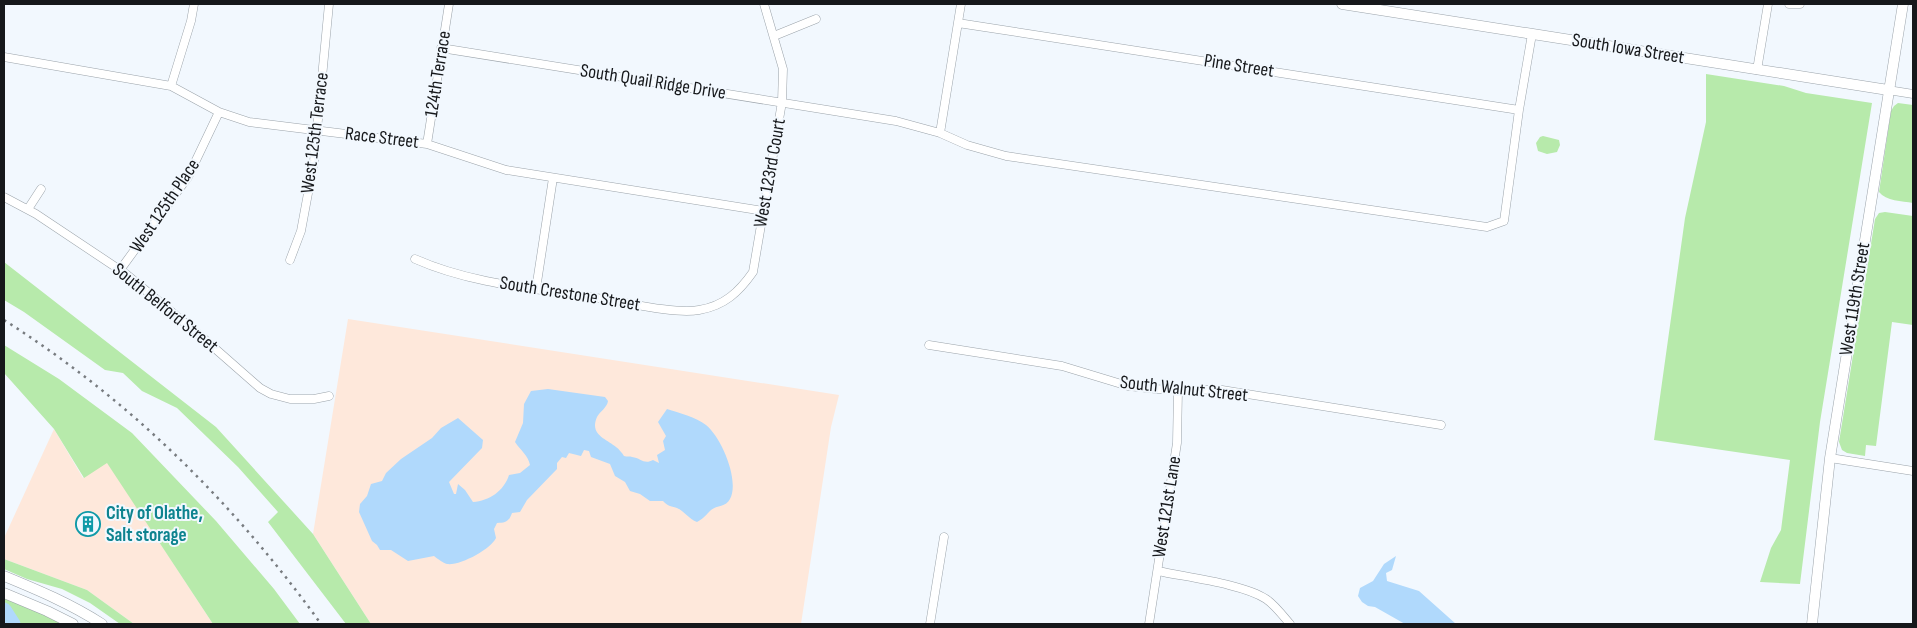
<svg xmlns="http://www.w3.org/2000/svg" width="1917" height="628" font-family="'Sofia Sans Condensed',sans-serif">
  <rect width="100%" height="100%" fill="#f2f8fe"/>
  <!-- industrial -->
  <path fill="#fee8db" d="M 348,319 L 839,395 L 831,427 L 801,624 L 371,624 L 313,534 Z
    M 54,429 L 83,478 L 107,462 L 213,624 L 134,624 L 87,590 L 4,559 L 4,538 Z"/>
  <!-- green -->
  <path fill="#b7eaab" d="M 1706,74 L 1784,86 L 1806,93 L 1872,103 L 1820,422 L 1800,584 L 1760,582 L 1771,548 L 1781,530 L 1790,460 L 1654,440 L 1685,218 L 1706,122 Z
    M 1898,103 L 1913,105 L 1913,203 C 1902,201 1886,201 1879,192 L 1891,111 L 1894,106 Z
    M 1543,136 L 1559,140 L 1560,145 L 1557,152 L 1547,154 L 1538,151 L 1536,143 L 1540,137 Z
    M 1885,212 L 1913,216 L 1913,325 L 1892,322 L 1876,446 L 1866,445 L 1865,456 L 1847,453 L 1842,450 L 1839,442 L 1875,219 L 1879,213 Z
    M 4,262 L 216,427 L 313,534 L 371,624 L 346,624 L 268,522 L 278,512 L 238,467 L 177,408 L 142,391 L 123,373 L 105,370 L 24,312 L 4,300 Z
    M 4,345 L 59,379 L 132,433 L 216,521 L 274,589 L 300,624 L 213,624 L 107,463 L 84,478 L 54,429 L 4,373 Z
    M 4,559 L 87,590 L 134,624 L 120,624 L 90,603 L 62,589 L 27,579 L 4,569 Z
    M 4,597 L 43,613 L 64,624 L 4,624 Z"/>
  <!-- water -->
  <path fill="#b0d9fc" d="M 548,389 L 605,397 L 608,401 C 607,408 600,411 597,417 C 589,435 607,439 616,447 C 619,449 622,453 624,456 C 627,457 630,456 632,457 C 641,458 644,465 653,460 L 659,463 L 657,455 L 665,450 L 663,441 L 666,436 L 658,422 L 667,409 C 679,413 696,417 706,425 C 721,437 740,480 730,499 C 726,507 717,505 711,510 C 706,515 703,519 697,522 C 689,519 684,511 677,508 C 670,506 668,506 663,501 L 650,501 L 640,494 L 630,491 L 625,482 L 615,476 L 610,464 L 591,457 L 589,451 L 584,450 L 581,456 L 569,453 L 566,458 L 562,457 L 557,463 L 557,469 L 527,500 L 520,512 L 512,513 C 509,522 505,523 497,523 L 494,529 L 496,538 C 491,549 460,566 447,564 C 443,563 438,559 434,556 L 408,561 L 391,550 L 380,550 L 377,545 L 372,541 L 359,512 L 360,504 L 367,496 L 371,484 L 382,481 L 386,473 L 401,459 L 432,438 L 441,428 L 458,418 L 483,440 L 482,448 L 449,482 L 454,494 L 456,494 L 458,484 L 465,490 L 473,502 C 489,501 504,491 509,475 L 520,473 L 530,465 C 528,455 521,451 515,442 L 523,423 L 524,404 L 531,391 Z
    M 1396,556 L 1392,570 L 1386,573 L 1387,581 L 1419,591 L 1456,624 L 1405,624 L 1375,607 L 1368,606 L 1362,602 L 1358,596 L 1360,588 L 1373,581 L 1384,564 Z"/>
  <g fill="none" stroke-linecap="round" stroke-linejoin="round">
    <!-- river -->
    <path stroke="#b0d9fc" stroke-width="15" d="M 4,610 L 13,624"/>
    <defs>
      <path id="street" d="M 1789,4 L 1800,4
        M 958,23 L 1519,110
        M 774,36 L 816,19
        M 441,48 L 896,121 L 940,133 L 967,145 L 1006,156 L 1487,227 L 1504,221 L 1519,110 L 1532,34
        M 4,57 L 171,86 L 219,112 L 249,122 L 427,144 L 506,170 L 764,211
        M 1757,70 L 1768,4
        M 171,86 L 191,21 L 194,4
        M 1888,90 L 1913,94
        M 940,133 L 961,4
        M 427,144 L 449,4
        M 4,197 L 36,214 L 126,274 L 203,338 L 260,388 L 271,394 L 290,399 L 314,399 L 329,396
        M 28,209 L 41,189
        M 415,259 C 476,286 544,289 609,300 C 633,304 676,314 699,310 C 724,306 739,292 753,272 L 782,102 L 783,69 L 764,4
        M 290,260 L 301,231 L 314,161 L 329,4
        M 120,270 L 188,177 L 219,112
        M 536,289 L 553,178
        M 929,345 L 1062,366 L 1128,386 L 1157,389 L 1222,390 L 1441,425
        M 1830,458 L 1913,471
        M 1158,571 C 1185,577 1244,584 1266,599 C 1275,605 1283,616 1290,624
        M 930,624 L 944,537
        M 1149,624 L 1177,443 L 1178,390"/>
      <path id="secondary" d="M 1342,4 L 1888,90
        M 4,576 C 38,590 71,604 102,624
        M 4,593 L 47,611 L 73,624
        M 1812,624 L 1830,458 L 1903,4"/>
    </defs>
    <!-- street casing -->
    <use href="#street" stroke="#9ba3aa" stroke-width="9"/>
    <!-- secondary casing -->
    <use href="#secondary" stroke="#9ba3aa" stroke-width="11"/>
    <!-- street -->
    <use href="#street" stroke="#fff" stroke-width="8"/>
    <!-- secondary -->
    <use href="#secondary" stroke="#fff" stroke-width="10"/>
    <!-- rail -->
    <path stroke="#787c80" stroke-width="2.5" stroke-dasharray="2.5 5" stroke-linecap="butt" d="M 4,320 C 130,400 234,503 321,624"/>
  </g>
  <!-- icons -->
  <defs>
    <symbol id="building-ring" viewBox="-11 -11 22 22"><circle r="9.5" fill="#f2f8fe" stroke="#0f9aa8" stroke-width="1.5"/><path d="M-4-6H4V6H1V3H-1V6H-4ZM-2.5-4.3h1.7v1.8h-1.7ZM.8-4.3h1.7v1.8H.8ZM-2.5-1h1.7V.8h-1.7ZM.8-1h1.7V.8H.8Z" fill="#0f9aa8"/></symbol>
  </defs>
  <g fill-rule="evenodd">
    <use href="#building-ring" x="74" y="510" width="28" height="28"/>
  </g>
  <g text-anchor="middle" dominant-baseline="central" stroke-width="4" stroke-linejoin="round" paint-order="stroke">
    <!-- street labels -->
    <g font-size="19" fill="#16181b" stroke="#f2f8fe">
      <text transform="translate(1628 49) rotate(9)">South Iowa Street</text>
      <text transform="translate(1239 66) rotate(9)">Pine Street</text>
      <text transform="translate(438 74) rotate(-81)">124th Terrace</text>
      <text transform="translate(653 82) rotate(9)">South Quail Ridge Drive</text>
      <text transform="translate(315 133) rotate(-83)">West 125th Terrace</text>
      <text transform="translate(382 138) rotate(7)">Race Street</text>
      <text transform="translate(770 173) rotate(-80)">West 123rd Court</text>
      <text transform="translate(165 206) rotate(-56)">West 125th Place</text>
      <text transform="translate(570 294) rotate(9)">South Crestone Street</text>
      <text transform="translate(1855 299) rotate(-81)">West 119th Street</text>
      <text transform="translate(165 308) rotate(39)">South Belford Street</text>
      <text transform="translate(1184 389) rotate(6)">South Walnut Street</text>
      <text transform="translate(1167 507) rotate(-81)">West 121st Lane</text>
    </g>
    <!-- culture labels -->
    <g font-size="19" font-weight="bold" fill="#0d838f" stroke="#f2f8fe" text-anchor="start">
      <text x="106" y="513">City of Olathe,<tspan x="106" dy="22">Salt storage</tspan></text>
    </g>
  </g>
  <!-- border -->
  <rect width="1917" height="628" fill="none" stroke="#16181b" stroke-width="10"/>
</svg>
